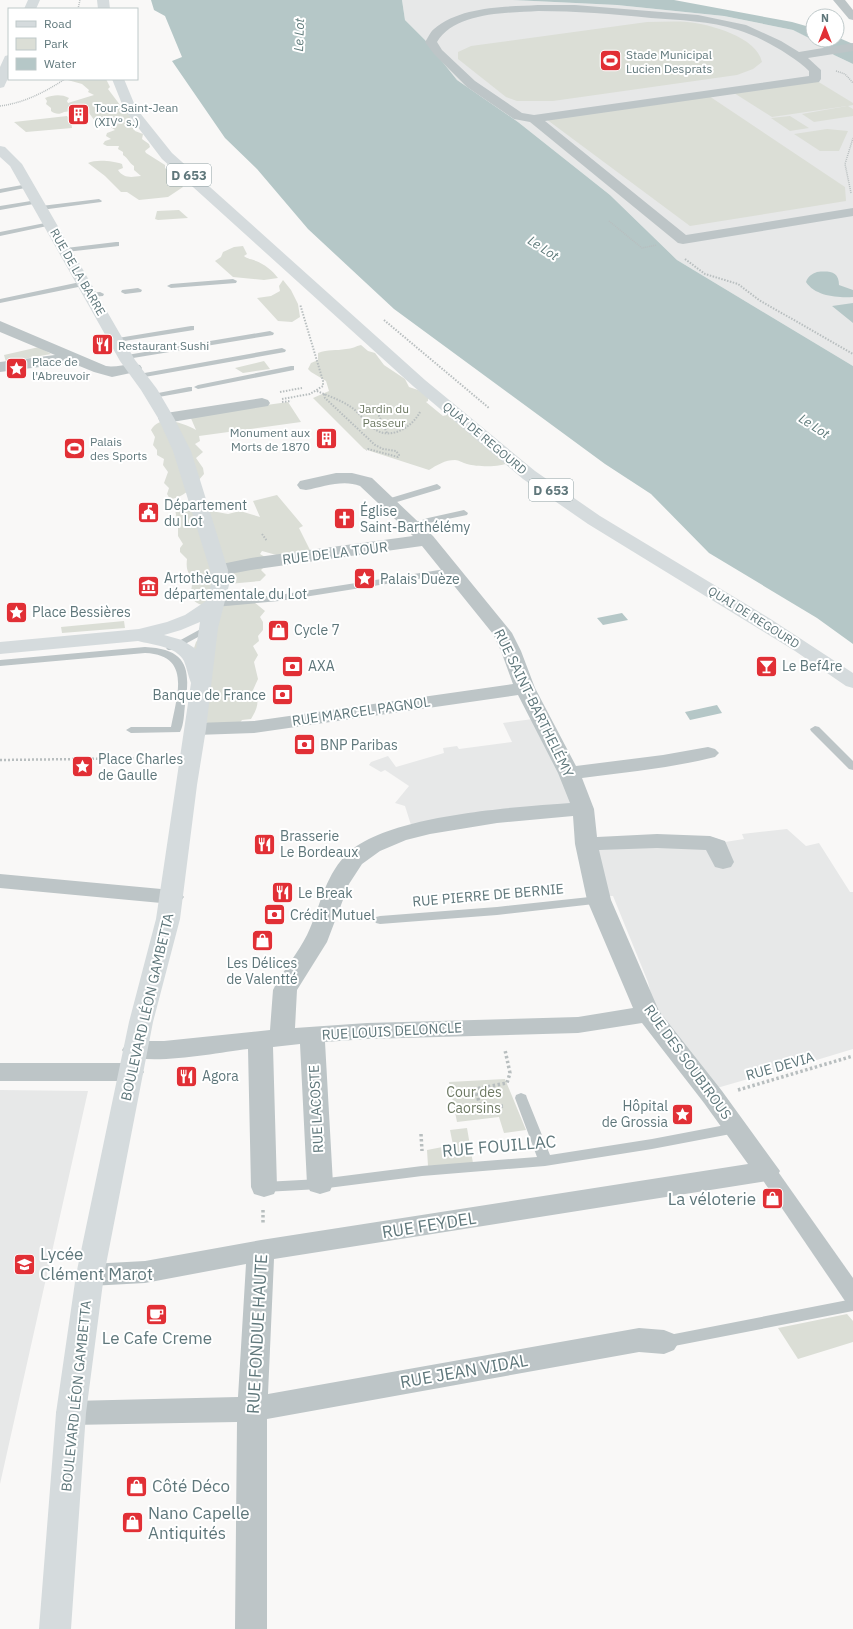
<svg xmlns="http://www.w3.org/2000/svg" width="853" height="1629" font-family="'IBM Plex Sans',sans-serif">
  <rect width="100%" height="100%" fill="#f9f8f7"/>
  <!-- built -->
  <path fill="#e7e8e8" d="M 402,0 L 513,0 L 617,5 L 724,16 L 793,30 L 814,40 L 834,55 L 853,64 L 853,366 L 677,260 L 610,195 L 518,122 L 457,80 L 425,40 L 405,20 Z
    M 533,719 L 560,771 L 571,804 L 411,825 L 405,806 L 395,803 L 409,786 L 385,770 L 381,772 L 369,765 L 371,762 L 388,756 L 396,767 L 444,753 L 443,748 L 457,746 L 459,749 L 512,742 L 503,723 Z
    M 787,829 L 806,846 L 819,843 L 850,892 L 853,892 L 853,1049 L 750,1080 L 748,1079 L 717,1088 L 680,1045 L 653,1003 L 648,982 L 613,896 L 608,896 L 592,845 L 725,842 L 744,839 L 742,834 Z
    M 0,1090 L 88,1091 L 0,1484 Z"/>
  <!-- green -->
  <path fill="#dbded6" d="M 647,22 C 660,22 674,21 687,22 C 710,24 757,37 762,62 L 753,69 L 737,75 L 553,101 L 517,101 L 506,97 L 458,59 L 458,52 L 471,46 Z
    M 64,79 L 106,79 L 110,87 L 108,89 L 120,105 L 119,108 L 128,110 L 131,115 L 130,117 L 133,121 L 132,126 L 135,131 L 143,134 L 142,139 L 149,144 L 150,147 L 145,151 L 146,153 L 165,165 L 165,168 L 169,171 L 168,175 L 177,179 L 183,187 L 168,197 L 139,200 L 127,192 L 121,192 L 105,176 L 88,163 C 96,159 114,161 122,164 L 123,168 L 118,170 C 124,179 132,177 141,176 L 134,170 L 134,166 C 129,163 128,158 123,155 L 123,152 L 118,149 L 119,146 L 107,146 L 103,144 L 105,141 L 111,139 L 106,136 L 107,133 L 115,130 L 109,126 L 107,124 L 95,121 L 86,109 L 64,112 C 59,115 55,114 51,111 L 51,108 L 46,104 L 47,101 L 45,98 C 53,95 61,94 69,98 L 67,101 L 68,103 L 94,95 L 88,92 L 89,90 L 82,84 Z
    M 817,81 L 853,103 L 853,105 L 848,106 L 853,109 L 853,116 L 814,122 L 802,114 L 847,106 L 772,117 L 734,93 Z
    M 709,96 L 845,187 L 846,201 L 690,226 L 546,119 Z
    M 67,116 L 71,121 L 72,128 L 26,132 L 14,122 Z
    M 790,116 L 809,128 L 790,131 L 771,118 Z
    M 827,129 L 848,131 L 839,151 L 820,151 L 794,134 Z
    M 179,210 L 188,218 L 158,220 L 155,219 L 157,211 Z
    M 243,246 L 247,254 L 244,256 C 247,259 252,259 256,261 C 264,264 273,271 278,278 L 264,280 L 233,277 L 215,261 L 221,257 L 223,252 L 234,247 Z
    M 283,280 L 291,290 L 298,304 L 300,317 L 292,322 L 278,321 L 257,298 L 271,296 L 280,291 L 279,286 Z
    M 361,345 L 368,351 L 375,353 L 384,365 L 405,379 L 409,387 L 421,391 L 428,396 L 428,401 L 426,402 L 443,416 L 451,413 L 512,461 C 503,468 478,467 467,464 C 463,463 459,460 455,460 C 445,460 437,465 429,470 L 364,449 L 313,398 L 329,391 L 326,381 L 311,372 L 308,369 L 311,363 L 318,360 L 318,353 C 328,349 336,351 346,349 C 352,349 356,346 361,345 Z
    M 39,347 L 51,354 L 6,362 L 4,355 Z
    M 264,361 L 270,369 L 243,373 L 235,368 Z
    M 288,402 L 301,422 L 199,436 L 200,441 L 195,444 L 203,452 L 196,458 L 203,468 L 204,474 C 195,484 185,498 170,499 L 167,494 L 169,488 L 164,483 L 168,472 L 163,465 L 164,459 L 157,455 L 157,450 L 153,445 L 155,437 L 151,430 C 160,414 183,423 196,430 L 190,416 Z
    M 277,495 L 303,526 L 299,528 L 311,552 L 280,556 L 262,551 L 260,554 L 265,557 L 266,565 L 261,570 L 266,575 L 260,581 L 228,584 L 202,605 C 188,601 191,591 193,579 C 187,572 186,568 187,559 L 180,552 L 180,548 L 183,544 L 178,536 L 178,527 L 174,522 L 176,515 L 175,508 L 180,504 L 194,501 L 209,505 L 217,512 L 228,514 L 240,511 L 260,517 L 253,501 Z
    M 254,602 L 265,611 L 260,617 L 263,622 L 263,630 L 258,636 L 259,641 L 253,646 L 258,655 L 254,662 L 258,679 L 253,690 C 261,700 257,709 251,719 L 242,720 L 238,725 L 211,724 L 202,721 L 199,653 L 194,648 L 196,642 L 202,635 L 220,606 Z
    M 124,621 L 125,628 L 62,633 L 61,627 Z
    M 505,1079 L 526,1130 L 504,1133 L 499,1117 L 457,1122 L 449,1082 Z
    M 467,1128 L 473,1163 L 428,1166 L 427,1150 L 453,1145 L 450,1130 Z
    M 847,1314 L 853,1321 L 853,1342 L 798,1359 L 778,1328 Z"/>
  <!-- water -->
  <path fill="#b5c7c7" d="M 151,0 L 402,0 L 405,20 L 425,40 L 457,80 L 518,122 L 610,195 L 677,260 L 853,366 L 853,644 L 817,618 L 709,553 L 651,494 L 605,464 L 394,309 L 308,229 L 257,169 L 225,138 L 172,61 L 182,57 L 165,16 L 154,10 Z
    M 513,0 L 674,0 L 792,22 L 813,28 L 813,40 L 793,30 L 724,16 L 617,5 Z
    M 837,37 L 853,44 L 853,64 L 834,55 L 813,40 L 837,40 Z
    M 817,272 C 829,271 839,271 839,285 L 853,290 L 853,297 C 837,298 815,296 806,282 C 808,276 812,274 817,272 Z
    M 853,303 L 853,323 L 832,306 Z
    M 622,613 L 628,620 L 603,625 L 597,618 Z
    M 717,705 L 722,713 L 690,720 L 685,712 Z"/>
  <g fill="none" stroke-linecap="round" stroke-linejoin="round">
    <!-- path-far3 -->
    <path stroke="#b8bebf" stroke-width="1.5" stroke-dasharray="1 1" stroke-linecap="butt" d="M 78,9 L 80,0
      M 836,71 L 845,74 L 853,83
      M 0,106 C 24,103 45,92 65,79
      M 851,193 L 845,164 L 853,138
      M 609,221 L 642,248 L 657,245"/>
    <!-- path-far2 -->
    <path stroke="#b8bebf" stroke-width="2" stroke-dasharray="1.5 1.5" stroke-linecap="butt" d="M 685,259 L 705,274 L 738,284 L 759,300 L 853,354
      M 384,320 L 489,408
      M 317,391 C 328,396 341,400 351,407 C 360,413 366,424 376,430 C 392,440 413,426 420,412
      M 280,392 L 302,388
      M 324,394 L 325,398 L 375,445 L 383,449 L 396,451 L 399,455 L 398,457 L 368,449 L 366,450
      M 282,399 L 310,394 L 323,386 L 323,381 L 300,304
      M 282,402 L 291,401
      M 375,407 L 387,433
      M 262,534 L 267,541"/>
    <!-- path-far1 -->
    <path stroke="#b8bebf" stroke-width="2.5" stroke-dasharray="2 2" stroke-linecap="butt" d="M 0,760 L 163,758"/>
    <!-- path -->
    <path stroke="#b8bebf" stroke-width="3.5" stroke-dasharray="2.5 2.5" stroke-linecap="butt" d="M 738,1090 L 853,1056
      M 503,1106 L 481,1108 L 475,1089 L 507,1083 L 510,1073 L 505,1050
      M 421,1134 L 422,1151
      M 263,1210 L 263,1225"/>
    <!-- service -->
    <path fill="#bdc5c7" fill-rule="evenodd" d="M 28,184 L 30,185 L 30,187 L 0,193 L 0,189 Z
      M 99,199 L 102,201 L 101,202 L 41,210 L 38,208 L 41,206 Z
      M 37,200 L 39,201 L 39,203 L 0,210 L 0,206 Z
      M 50,222 L 54,224 L 52,225 L 0,236 L 0,232 Z
      M 116,242 L 119,242 L 119,246 L 66,252 L 62,250 L 66,248 Z
      M 233,279 L 237,281 L 236,283 L 171,288 L 167,286 L 171,284 Z
      M 85,281 L 88,281 L 88,285 L 0,303 L 0,299 Z
      M 138,288 L 142,290 L 141,292 L 125,294 L 121,292 L 122,290 Z
      M 100,292 L 104,294 L 103,296 L 92,297 L 88,295 L 89,293 Z
      M 191,326 L 194,326 L 194,330 L 118,342 L 114,340 L 118,338 Z
      M 270,331 L 274,333 L 273,335 L 127,359 L 123,357 L 127,355 Z
      M 282,348 L 286,350 L 285,352 L 139,378 L 135,376 L 139,374 Z
      M 291,366 L 294,366 L 294,370 L 198,389 L 194,387 L 198,385 Z
      M 189,387 L 192,387 L 192,391 L 153,398 L 149,396 L 153,394 Z
      M 437,484 L 441,487 L 440,489 L 387,505 L 383,502 L 384,500 Z
      M 464,510 L 468,513 L 467,515 L 433,522 L 413,529 L 408,526 L 410,524 L 428,518 Z
      M 452,568 L 457,571 L 455,573 L 279,601 L 215,607 L 210,604 L 215,601 L 279,595 Z
      M 208,625 L 211,626 L 213,628 L 211,630 L 174,650 L 168,650 L 166,648 Z
      M 145,647 C 187,649 191,668 185,705 C 184,713 184,725 180,732 L 131,733 L 126,730 L 131,727 L 171,727 C 177,695 192,655 145,653 L 0,666 L 0,660 Z
      M 815,726 L 819,727 L 853,761 L 853,770 L 849,769 L 811,731 L 810,729 Z
      M 599,896 L 603,897 L 605,900 L 603,903 L 497,915 L 380,924 L 376,923 L 374,920 L 376,917 L 380,916 L 497,907 Z
      M 521,1093 L 526,1095 L 527,1098 L 550,1155 L 652,1139 L 736,1123 L 741,1125 L 743,1128 L 741,1131 L 736,1133 L 652,1149 L 545,1166 L 422,1176 L 320,1189 L 264,1192 L 259,1191 L 257,1187 L 259,1183 L 264,1182 L 320,1179 L 422,1166 L 537,1157 L 515,1098 L 516,1095 Z
      M 853,1299 L 853,1311 L 664,1348 L 659,1346 L 657,1342 L 659,1338 L 664,1336 Z"/>
    <!-- pedestrian -->
    <path fill="#bdc5c7" fill-rule="evenodd" d="M 767,1163 L 774,1166 L 853,1278 L 853,1304 L 845,1301 L 760,1176 L 757,1171 L 760,1166 Z"/>
    <!-- minor -->
    <path fill="#bdc5c7" fill-rule="evenodd" d="M 833,0 L 845,0 L 853,10 L 853,20 L 849,19 Z
      M 538,5 L 575,5 L 698,15 L 746,25 L 781,41 L 799,52 L 853,43 L 853,51 L 808,58 L 821,70 L 821,79 L 819,82 L 545,121 L 686,235 L 853,208 L 853,216 L 683,244 L 678,243 L 530,122 L 514,119 L 467,87 L 434,54 L 425,42 C 428,38 430,32 434,29 C 461,6 504,7 538,5 ZM 538,11 C 576,11 613,14 651,18 C 680,20 710,21 738,30 C 759,36 794,56 809,71 L 809,76 L 534,115 L 522,113 L 475,81 L 442,50 L 437,42 C 455,12 507,13 538,11 Z
      M 0,321 L 106,366 C 117,368 128,362 140,365 L 142,368 L 140,371 L 112,377 L 94,372 L 72,363 L 0,372 L 0,362 L 55,355 L 0,332 Z
      M 262,398 L 268,400 L 270,403 L 268,406 L 166,423 L 160,422 L 158,418 L 160,414 L 166,413 Z
      M 336,473 L 352,473 L 372,478 L 433,536 L 512,633 L 521,651 L 535,688 L 576,766 L 663,755 L 708,747 L 715,749 L 719,753 L 715,757 C 672,768 626,772 582,778 L 594,809 L 597,837 L 657,834 L 710,836 L 725,841 L 734,862 L 731,867 L 723,869 L 715,867 L 706,850 L 657,848 L 599,850 L 611,900 L 659,1011 L 722,1091 L 780,1171 L 776,1178 L 767,1181 L 274,1259 L 268,1394 L 639,1328 L 664,1330 L 674,1334 L 679,1342 L 674,1350 L 664,1354 L 639,1352 L 267,1419 L 267,1629 L 235,1629 L 237,1422 L 71,1425 L 60,1422 L 56,1413 L 60,1404 L 71,1401 L 238,1397 L 246,1264 L 145,1283 L 90,1286 L 80,1283 L 76,1275 L 80,1267 L 90,1264 L 145,1261 L 261,1240 L 748,1164 L 704,1103 L 642,1023 L 578,1033 L 367,1039 L 325,1042 L 333,1184 L 330,1191 L 320,1194 L 310,1191 L 307,1184 L 300,1044 L 273,1047 L 277,1187 L 274,1194 L 264,1197 L 254,1194 L 251,1187 L 248,1049 C 215,1053 156,1065 126,1056 L 122,1050 L 126,1044 L 135,1041 L 164,1041 L 270,1030 L 273,990 L 275,986 C 285,968 298,953 307,935 C 320,908 324,878 345,856 C 382,815 516,807 570,803 L 558,773 L 518,695 L 254,733 L 196,735 L 189,733 L 186,729 L 189,725 L 196,723 L 254,721 L 513,684 L 501,651 L 493,634 L 422,546 L 251,570 L 219,576 L 212,574 L 210,570 L 212,566 L 251,558 L 413,536 L 360,486 C 343,479 323,487 306,490 L 300,489 L 297,485 L 300,481 ZM 573,816 L 575,844 L 587,900 L 633,1008 L 578,1017 L 367,1023 L 295,1028 L 297,990 L 327,942 L 349,884 L 362,864 L 380,851 L 406,840 L 430,834 L 497,823 Z
      M 0,874 L 172,890 L 180,892 L 184,897 L 180,902 L 172,904 L 0,888 Z
      M 0,1063 L 131,1063 L 140,1066 L 144,1072 L 140,1078 L 131,1081 L 0,1081 Z"/>
    <!-- secondary -->
    <path fill="#d5dbdd" fill-rule="evenodd" d="M 0,146 L 5,147 L 22,164 L 135,360 L 157,389 L 174,418 L 191,451 L 228,570 L 229,585 L 218,628 L 206,729 L 197,785 L 180,919 L 153,1022 L 104,1275 L 86,1413 L 71,1629 L 39,1629 L 56,1413 L 76,1275 L 129,1022 L 156,919 L 191,683 C 188,676 187,668 184,661 C 176,646 153,645 138,641 L 0,654 L 0,642 L 139,629 L 167,622 L 185,615 L 206,601 L 211,585 L 210,570 L 173,451 L 158,418 L 141,390 L 120,361 L 10,166 L 0,157 ZM 200,622 L 196,649 L 182,640 L 164,635 L 181,630 Z"/>
    <!-- primary -->
    <path fill="#d5dbdd" fill-rule="evenodd" d="M 28,0 L 40,0 L 36,9 L 24,9 Z
      M 97,0 L 109,0 L 110,9 L 98,9 Z
      M 9,55 L 9,76 L 4,87 L 0,88 L 0,67 L 5,56 Z
      M 112,79 L 124,79 L 136,108 L 172,153 L 425,380 L 535,471 L 600,516 L 769,618 L 853,673 L 853,688 L 846,686 L 795,651 L 588,524 L 523,479 L 413,386 L 162,159 L 124,109 Z"/>
  </g>
  <!-- icons -->
  <defs>
    <symbol id="stadium-square" viewBox="-11 -11 22 22"><rect x="-9" y="-9" width="18" height="18" rx="4" fill="#e12f35" stroke="#fff"/><path d="M0-5a6.5 5 0 1 0 0 10a6.5 5 0 1 0 0-10ZM-3.5-1.8h7v3.6h-7Z" fill="#fff"/></symbol>
    <symbol id="building-square" viewBox="-11 -11 22 22"><rect x="-9" y="-9" width="18" height="18" rx="4" fill="#e12f35" stroke="#fff"/><path d="M-4-6H4V6H1V3H-1V6H-4ZM-2.5-4.3h1.7v1.8h-1.7ZM.8-4.3h1.7v1.8H.8ZM-2.5-1h1.7V.8h-1.7ZM.8-1h1.7V.8H.8Z" fill="#fff"/></symbol>
    <symbol id="restaurant-square" viewBox="-11 -11 22 22"><rect x="-9" y="-9" width="18" height="18" rx="4" fill="#e12f35" stroke="#fff"/><path d="M-5-6h1v4h1v-4h1v4h1v-4h1v5L-1.5 .5V6h-2V.5L-5-1ZM5-6V6H3V1.5H1.5Q1.5-4 5-6Z" fill="#fff"/></symbol>
    <symbol id="sight-square" viewBox="-11 -11 22 22"><rect x="-9" y="-9" width="18" height="18" rx="4" fill="#e12f35" stroke="#fff"/><path d="M0-6L1.8-2.2L6-1.7L2.9 1.2L3.7 5.4L0 3.3L-3.7 5.4L-2.9 1.2L-6-1.7L-1.8-2.2Z" fill="#fff"/></symbol>
    <symbol id="civic-square" viewBox="-11 -11 22 22"><rect x="-9" y="-9" width="18" height="18" rx="4" fill="#e12f35" stroke="#fff"/><path d="M-.6-6.5H3V-4.5H.6V-3L4-1V1h2V6H-6V1h2V-1L-.6-3ZM-1.2 2.5V6h2.4V2.5Z" fill="#fff"/></symbol>
    <symbol id="church-square" viewBox="-11 -11 22 22"><rect x="-9" y="-9" width="18" height="18" rx="4" fill="#e12f35" stroke="#fff"/><path d="M-1.2-6h2.4v3.5h3.3v2.4h-3.3V6h-2.4V-.1h-3.3v-2.4h3.3Z" fill="#fff"/></symbol>
    <symbol id="museum-square" viewBox="-11 -11 22 22"><rect x="-9" y="-9" width="18" height="18" rx="4" fill="#e12f35" stroke="#fff"/><path d="M0-6L6-3V-2H-6V-3ZM-5-1h2V3h-2ZM-1-1h2V3h-2ZM3-1h2V3H3ZM-6 4H6V6H-6Z" fill="#fff"/></symbol>
    <symbol id="shop-square" viewBox="-11 -11 22 22"><rect x="-9" y="-9" width="18" height="18" rx="4" fill="#e12f35" stroke="#fff"/><path d="M-5-2.5h2.3a2.7 3.5 0 0 1 5.4 0H5L5.5 6h-11ZM-1.5-2.5h3a1.5 2.3 0 0 0-3 0Z" fill="#fff"/></symbol>
    <symbol id="bank-square" viewBox="-11 -11 22 22"><rect x="-9" y="-9" width="18" height="18" rx="4" fill="#e12f35" stroke="#fff"/><path d="M-6-4H6V4H-6ZM0-2.3a2.3 2.3 0 1 0 0 4.6a2.3 2.3 0 1 0 0-4.6Z" fill="#fff"/></symbol>
    <symbol id="bar-square" viewBox="-11 -11 22 22"><rect x="-9" y="-9" width="18" height="18" rx="4" fill="#e12f35" stroke="#fff"/><path d="M-6-5H6L.8 .8V4.5H3.5V6h-7V4.5H-.8V.8Z" fill="#fff"/></symbol>
    <symbol id="school-square" viewBox="-11 -11 22 22"><rect x="-9" y="-9" width="18" height="18" rx="4" fill="#e12f35" stroke="#fff"/><path d="M0-5L7-2L0 1L-7-2ZM-4 1L0 2.5L4 1V4Q0 6-4 4Z" fill="#fff"/></symbol>
    <symbol id="cafe-square" viewBox="-11 -11 22 22"><rect x="-9" y="-9" width="18" height="18" rx="4" fill="#e12f35" stroke="#fff"/><path d="M-5.5-4.5H6V0H3Q3 3.5 0 3.5H-2.5Q-5.5 3.5-5.5 0ZM3-3.2v2h1.7v-2ZM-6 4.5H4V6H-6Z" fill="#fff"/></symbol>
  </defs>
  <g fill-rule="evenodd">
    <use href="#stadium-square" x="598" y="48" width="25" height="25"/>
    <use href="#building-square" x="66" y="102" width="25" height="25"/>
    <use href="#restaurant-square" x="90" y="332" width="25" height="25"/>
    <use href="#sight-square" x="4" y="356" width="25" height="25"/>
    <use href="#building-square" x="314" y="426" width="25" height="25"/>
    <use href="#stadium-square" x="62" y="436" width="25" height="25"/>
    <use href="#civic-square" x="136" y="500" width="25" height="25"/>
    <use href="#church-square" x="332" y="506" width="25" height="25"/>
    <use href="#sight-square" x="352" y="566" width="25" height="25"/>
    <use href="#museum-square" x="136" y="574" width="25" height="25"/>
    <use href="#sight-square" x="4" y="600" width="25" height="25"/>
    <use href="#shop-square" x="266" y="618" width="25" height="25"/>
    <use href="#bank-square" x="280" y="654" width="25" height="25"/>
    <use href="#bar-square" x="754" y="654" width="25" height="25"/>
    <use href="#bank-square" x="270" y="682" width="25" height="25"/>
    <use href="#bank-square" x="292" y="732" width="25" height="25"/>
    <use href="#sight-square" x="70" y="754" width="25" height="25"/>
    <use href="#restaurant-square" x="252" y="832" width="25" height="25"/>
    <use href="#restaurant-square" x="270" y="880" width="25" height="25"/>
    <use href="#bank-square" x="262" y="902" width="25" height="25"/>
    <use href="#shop-square" x="250" y="928" width="25" height="25"/>
    <use href="#restaurant-square" x="174" y="1064" width="25" height="25"/>
    <use href="#sight-square" x="670" y="1102" width="25" height="25"/>
    <use href="#shop-square" x="760" y="1186" width="25" height="25"/>
    <use href="#school-square" x="12" y="1252" width="25" height="25"/>
    <use href="#cafe-square" x="144" y="1302" width="25" height="25"/>
    <use href="#shop-square" x="124" y="1474" width="25" height="25"/>
    <use href="#shop-square" x="120" y="1510" width="25" height="25"/>
  </g>
  <g text-anchor="middle" dominant-baseline="central" stroke-width="4" stroke-linejoin="round" paint-order="stroke">
    <!-- far-poi labels -->
    <g font-size="12" fill="#5f777b" stroke="#fff" text-anchor="start">
      <text x="626" y="54">Stade Municipal<tspan x="626" dy="14">Lucien Desprats</tspan></text>
      <text x="94" y="107">Tour Saint-Jean<tspan x="94" dy="14">(XIV° s.)</tspan></text>
      <text x="118" y="345">Restaurant Sushi</text>
      <text x="32" y="361">Place de<tspan x="32" dy="14">l'Abreuvoir</tspan></text>
      <text x="310" y="432" text-anchor="end">Monument aux<tspan x="310" dy="14">Morts de 1870</tspan></text>
      <text x="90" y="441">Palais<tspan x="90" dy="14">des Sports</tspan></text>
    </g>
    <!-- far-street labels -->
    <g font-size="12" fill="#5f777b" stroke="#fff">
      <text transform="translate(78 272) rotate(60)">RUE DE LA BARRE</text>
      <text transform="translate(485 438) rotate(40)">QUAI DE REGOURD</text>
      <text transform="translate(754 617) rotate(32)">QUAI DE REGOURD</text>
    </g>
    <!-- far-park labels -->
    <g font-size="12" fill="#6d7963" stroke="#fff">
      <text x="384" y="408">Jardin du<tspan x="384" dy="14">Passeur</tspan></text>
    </g>
    <!-- far-water labels -->
    <g font-size="13" font-style="italic" fill="#5f7b7b" stroke="#fff">
      <text transform="translate(299 35) rotate(-88)">Le Lot</text>
      <text transform="translate(543 248) rotate(33)">Le Lot</text>
      <text transform="translate(814 426) rotate(33)">Le Lot</text>
    </g>
    <!-- shield labels -->
    <g fill="#fff" stroke="#8fa0a3" stroke-width="1">
      <rect x="167" y="164" width="44" height="22" rx="3"/>
      <rect x="529" y="479" width="44" height="22" rx="3"/>
    </g>
    <g font-size="13" font-weight="bold" fill="#5f777b">
      <text x="189" y="175">D 653</text>
      <text x="551" y="490">D 653</text>
    </g>
    <!-- poi labels -->
    <g font-size="14" fill="#5f777b" stroke="#fff" text-anchor="start">
      <text x="164" y="505">Département<tspan x="164" dy="16">du Lot</tspan></text>
      <text x="360" y="511">Église<tspan x="360" dy="16">Saint-Barthélémy</tspan></text>
      <text x="164" y="578">Artothèque<tspan x="164" dy="16">départementale du Lot</tspan></text>
      <text x="380" y="579">Palais Duèze</text>
      <text x="32" y="612">Place Bessières</text>
      <text x="294" y="630">Cycle 7</text>
      <text x="308" y="666">AXA</text>
      <text x="782" y="666">Le Bef4re</text>
      <text x="266" y="695" text-anchor="end">Banque de France</text>
      <text x="320" y="745">BNP Paribas</text>
      <text x="98" y="759">Place Charles<tspan x="98" dy="16">de Gaulle</tspan></text>
      <text x="280" y="836">Brasserie<tspan x="280" dy="16">Le Bordeaux</tspan></text>
      <text x="298" y="893">Le Break</text>
      <text x="290" y="915">Crédit Mutuel</text>
      <text x="262" y="963" text-anchor="middle">Les Délices<tspan x="262" dy="16">de Valentté</tspan></text>
      <text x="202" y="1076">Agora</text>
      <text x="668" y="1106" text-anchor="end">Hôpital<tspan x="668" dy="16">de Grossia</tspan></text>
    </g>
    <!-- street labels -->
    <g font-size="14" fill="#5f777b" stroke="#fff">
      <text transform="translate(335 553) rotate(-7)">RUE DE LA TOUR</text>
      <text transform="translate(534 703) rotate(64)">RUE SAINT-BARTHELÉMY</text>
      <text transform="translate(361 711) rotate(-8)">RUE MARCEL PAGNOL</text>
      <text transform="translate(488 895) rotate(-5)">RUE PIERRE DE BERNIE</text>
      <text transform="translate(147 1007) rotate(-77)">BOULEVARD LÉON GAMBETTA</text>
      <text transform="translate(392 1031) rotate(-3)">RUE LOUIS DELONCLE</text>
      <text transform="translate(688 1062) rotate(54)">RUE DES SOUBIROUS</text>
      <text transform="translate(780 1066) rotate(-16)">RUE DEVIA</text>
      <text transform="translate(316 1109) rotate(-93)">RUE LACOSTE</text>
      <text transform="translate(76 1396) rotate(-84)">BOULEVARD LÉON GAMBETTA</text>
    </g>
    <!-- park labels -->
    <g font-size="14" fill="#6d7963" stroke="#fff">
      <text x="474" y="1092">Cour des<tspan x="474" dy="16">Caorsins</tspan></text>
    </g>
    <!-- near-street labels -->
    <g font-size="17" fill="#5f777b" stroke="#fff">
      <text transform="translate(499 1146) rotate(-5)">RUE FOUILLAC</text>
      <text transform="translate(429 1225) rotate(-9)">RUE FEYDEL</text>
      <text transform="translate(257 1334) rotate(-87)">RUE FONDUE HAUTE</text>
      <text transform="translate(464 1371) rotate(-10)">RUE JEAN VIDAL</text>
    </g>
    <!-- near-poi labels -->
    <g font-size="17" fill="#5f777b" stroke="#fff" text-anchor="start">
      <text x="756" y="1199" text-anchor="end">La véloterie</text>
      <text x="40" y="1254">Lycée<tspan x="40" dy="20">Clément Marot</tspan></text>
      <text x="157" y="1338" text-anchor="middle">Le Cafe Creme</text>
      <text x="152" y="1486">Côté Déco</text>
      <text x="148" y="1513">Nano Capelle<tspan x="148" dy="20">Antiquités</tspan></text>
    </g>
  </g>
  <!-- legend -->
  <rect x="8" y="8" width="130" height="72" fill="#ffffff" stroke="#bfc9ca"/>
  <rect x="16" y="21" width="20" height="6" fill="#d5dbdd" stroke="#bfc9ca"/>
  <text x="44" y="28" font-size="12" fill="#5f777b">Road</text>
  <rect x="16" y="38" width="20" height="12" fill="#dbded6" stroke="#bfc9ca"/>
  <text x="44" y="48" font-size="12" fill="#5f777b">Park</text>
  <rect x="16" y="58" width="20" height="12" fill="#b5c7c7" stroke="#bfc9ca"/>
  <text x="44" y="68" font-size="12" fill="#5f777b">Water</text>
  <!-- north arrow -->
  <g transform="translate(825 28)"><circle r="19" fill="#ffffff" stroke="#bfc9ca"/>
  <path d="M0-3L7 15L0 10L-7 15Z" fill="#e12f35"/>
  <text y="-6" font-size="11" font-weight="bold" text-anchor="middle" fill="#5f777b">N</text>
  </g>
</svg>
